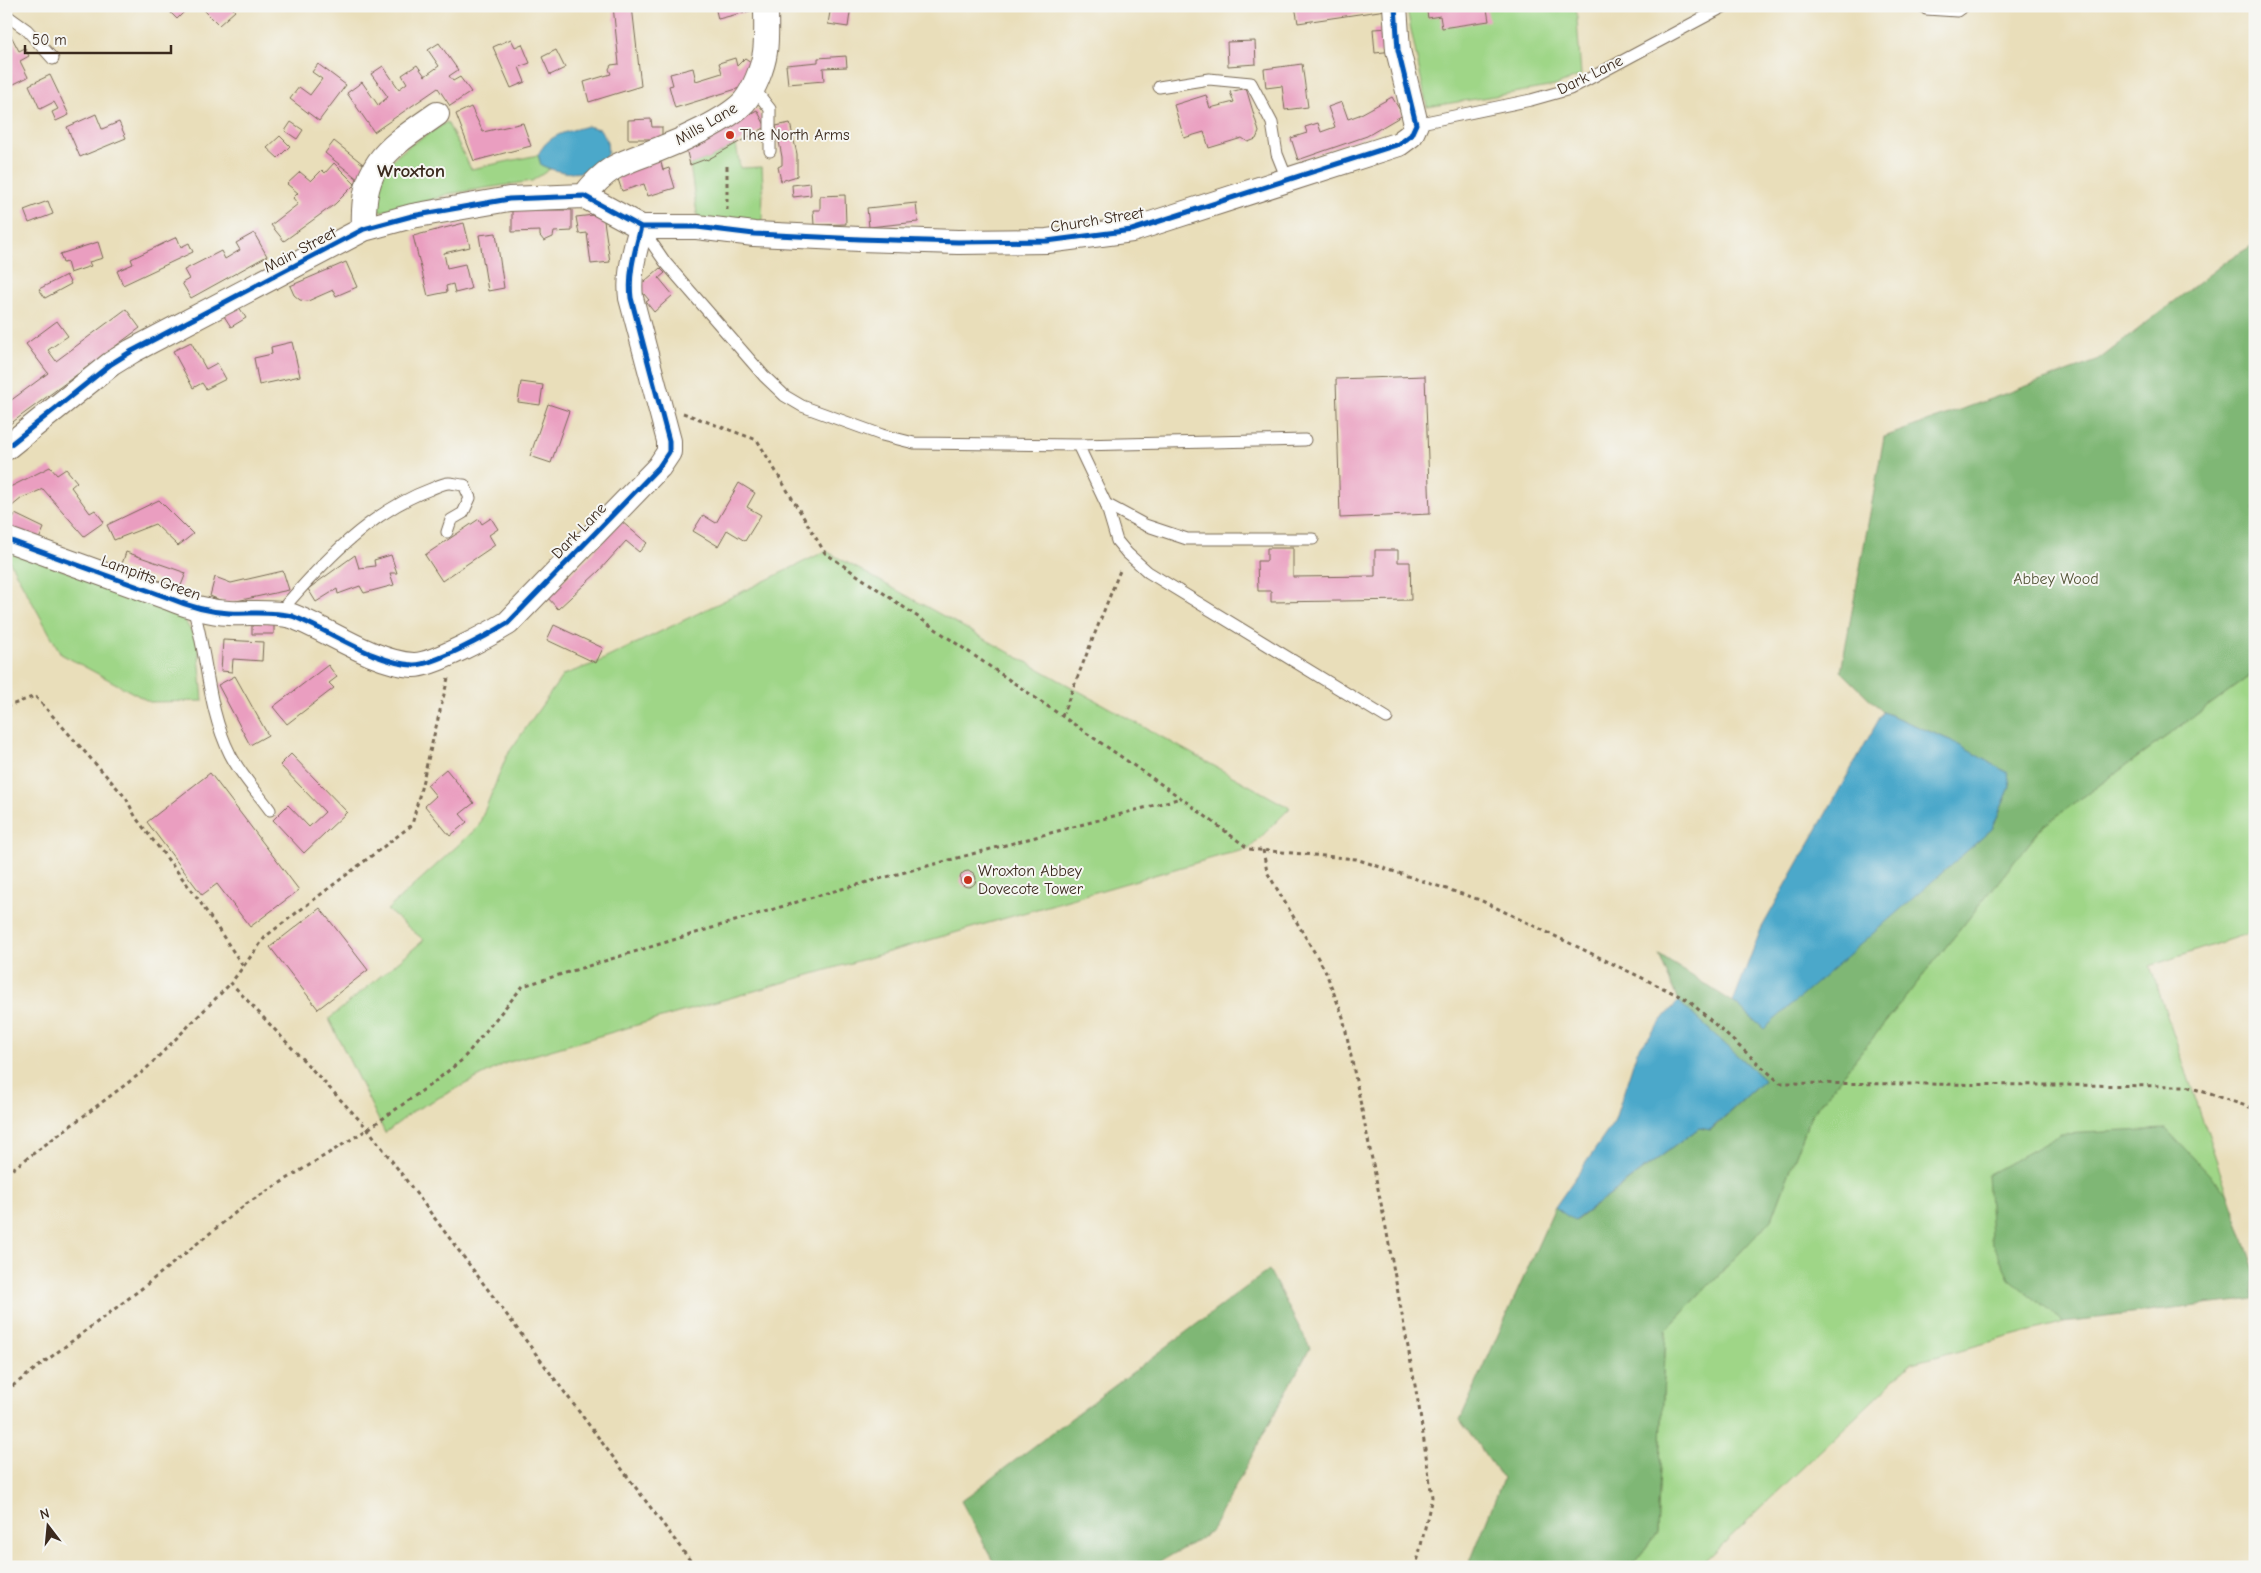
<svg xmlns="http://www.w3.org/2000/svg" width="2261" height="1573" font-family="'Comic Neue',sans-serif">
  <rect width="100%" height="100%" fill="#f6f6f2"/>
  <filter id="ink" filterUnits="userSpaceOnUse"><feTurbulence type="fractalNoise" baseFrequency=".02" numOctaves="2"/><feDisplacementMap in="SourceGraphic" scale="10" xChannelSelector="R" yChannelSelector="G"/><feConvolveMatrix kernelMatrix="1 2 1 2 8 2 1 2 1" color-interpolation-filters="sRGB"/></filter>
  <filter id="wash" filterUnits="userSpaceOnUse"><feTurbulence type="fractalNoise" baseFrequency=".0096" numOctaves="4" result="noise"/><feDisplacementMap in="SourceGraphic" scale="20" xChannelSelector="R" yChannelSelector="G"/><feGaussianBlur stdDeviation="1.12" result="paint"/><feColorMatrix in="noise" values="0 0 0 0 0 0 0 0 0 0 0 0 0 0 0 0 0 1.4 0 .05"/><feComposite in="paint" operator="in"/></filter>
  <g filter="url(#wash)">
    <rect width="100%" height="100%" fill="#e9deba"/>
    <!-- green -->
    <path fill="#9fd687" stroke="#6d8052" d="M 1406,6 L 1576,6 L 1581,75 L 1555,86 L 1427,107 Z
      M 447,122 L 471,169 L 538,155 L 541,165 L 550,169 L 532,181 L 448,194 L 409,208 L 373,212 L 385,166 L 409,146 Z
      M 736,144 L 740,168 L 762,167 L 763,185 L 762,228 L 698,221 L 690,165 L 706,159 L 707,160 Z
      M 6,549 L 181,614 L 198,643 L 203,701 L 150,702 L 61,654 L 6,555 Z
      M 826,551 L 1290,808 L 1249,849 L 1223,855 L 506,1063 L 415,1110 L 385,1133 L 329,1019 L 424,940 L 387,910 L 478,827 L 507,755 L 563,675 L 596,663 Z
      M 2255,672 L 2255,931 L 2150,966 L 2228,1194 L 2165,1129 L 2006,1274 L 2064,1322 L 1912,1363 L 1699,1567 L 1631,1567 L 1657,1533 L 1666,1330 L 1772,1219 L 1811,1115 L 2043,826 Z"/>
    <!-- forest -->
    <path fill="#7fb774" stroke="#5d7049" d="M 2255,244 L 2255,672 L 2043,826 L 1811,1115 L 1772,1219 L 1666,1330 L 1657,1533 L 1631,1567 L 1468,1567 L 1503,1479 L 1460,1420 L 1555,1207 L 1575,1221 L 1699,1128 L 1711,1130 L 1764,1080 L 1678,1001 L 1659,955 L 1733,1002 L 1764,1028 L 1992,829 L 2010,787 L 1950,740 L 1883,712 L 1841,671 L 1884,437 L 2097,361 L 2228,260 Z
      M 2166,1129 L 2228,1194 L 2255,1272 L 2255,1299 L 2064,1322 L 2009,1279 L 1991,1239 L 1987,1175 L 2062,1134 Z
      M 1269,1270 L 1310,1348 L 1211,1532 L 1151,1567 L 997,1567 L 961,1501 Z"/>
    <!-- water -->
    <path fill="#4ca8ca" stroke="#446974" d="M 587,126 L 600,129 L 607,141 L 608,153 C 595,178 564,176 541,165 L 538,155 C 548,134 566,132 587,126 Z
      M 1883,712 L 1950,740 L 2008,773 L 2010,787 L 1992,829 L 1764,1029 L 1733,1002 L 1761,929 Z
      M 1678,1001 L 1764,1080 L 1710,1130 L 1699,1128 L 1574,1221 L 1555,1207 L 1614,1122 L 1637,1051 Z"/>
    <g id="blocks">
      <!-- building -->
      <path fill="#ea9ec0" d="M 164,6 L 190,6 L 177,19 Z
        M 200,6 L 231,6 L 235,11 L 219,25 Z
        M 613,6 L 632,6 L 641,86 L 589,102 L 584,82 L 611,74 L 609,69 L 611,65 L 619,64 Z
        M 715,6 L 761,6 L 762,8 L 718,19 Z
        M 772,6 L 821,6 L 821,11 L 772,11 Z
        M 831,6 L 851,6 L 848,27 L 828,24 Z
        M 1295,6 L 1386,6 L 1386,10 L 1298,23 Z
        M 1426,6 L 1496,6 L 1496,7 L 1487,9 L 1489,21 L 1442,28 L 1440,16 L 1428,18 Z
        M 1391,28 L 1393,51 L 1375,53 L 1373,29 Z
        M 8,30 L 19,51 L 25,48 L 29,56 L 20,61 L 28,77 L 12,85 L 6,74 L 6,31 Z
        M 511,39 L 515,47 L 522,44 L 530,63 L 519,67 L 525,82 L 511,88 L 493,47 Z
        M 1255,41 L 1256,64 L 1228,66 L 1227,42 Z
        M 439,43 L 458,70 L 449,76 L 453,81 L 460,77 L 471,92 L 450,106 L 438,88 L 374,132 L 347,93 L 362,82 L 378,105 L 388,97 L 371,74 L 383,66 L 399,89 L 407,83 L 402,75 L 417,65 L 425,76 L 439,66 L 428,50 Z
        M 556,50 L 565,68 L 550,75 L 542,57 Z
        M 846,56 L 847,67 L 823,68 L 824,81 L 788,84 L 786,65 L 818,62 L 818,58 Z
        M 735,58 L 737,66 L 745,58 L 757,66 L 743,87 L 675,108 L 669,86 L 673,85 L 670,74 L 693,68 L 696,81 L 722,73 L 719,63 Z
        M 318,64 L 346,85 L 319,121 L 290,99 L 299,87 L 310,95 L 322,79 L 312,72 Z
        M 1302,64 L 1308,107 L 1285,110 L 1282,86 L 1266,88 L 1264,69 Z
        M 50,75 L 69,115 L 56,121 L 52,112 L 58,109 L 54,102 L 40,109 L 29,85 Z
        M 1246,88 L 1259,132 L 1256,139 L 1248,142 L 1242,138 L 1209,148 L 1204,132 L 1184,138 L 1174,105 L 1206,95 L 1210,108 L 1234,102 L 1230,92 Z
        M 1392,97 L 1403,115 L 1367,136 L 1298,160 L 1291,138 L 1307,133 L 1305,127 L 1318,123 L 1321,132 L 1335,127 L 1328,107 L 1342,102 L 1348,119 L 1359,115 Z
        M 471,107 L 483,132 L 523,123 L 531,146 L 474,161 L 456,114 Z
        M 757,110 L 766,127 L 707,160 L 706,159 L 690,165 L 686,148 Z
        M 96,114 L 102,129 L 119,122 L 126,138 L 80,157 L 67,127 Z
        M 651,119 L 652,127 L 662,127 L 662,139 L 628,139 L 628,120 Z
        M 291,122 L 303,130 L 297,139 L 285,131 Z
        M 790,123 L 797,154 L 797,176 L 781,181 L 778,167 L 782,165 L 782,157 L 776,126 Z
        M 280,136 L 290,146 L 278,158 L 267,148 Z
        M 334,141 L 368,168 L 359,180 L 325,153 Z
        M 660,159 L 663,170 L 669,168 L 675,188 L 648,196 L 644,184 L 622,191 L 616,173 Z
        M 334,163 L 355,184 L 335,204 L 284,241 L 271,225 L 298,204 L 293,198 L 298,193 L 287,184 L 300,172 L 311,181 L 322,170 L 325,173 Z
        M 810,183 L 811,195 L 793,197 L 792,185 Z
        M 845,195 L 846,224 L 814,225 L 813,210 L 820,210 L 820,196 Z
        M 48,201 L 53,214 L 29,223 L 24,210 Z
        M 916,203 L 918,222 L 869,227 L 867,208 Z
        M 512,210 L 572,210 L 572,231 L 554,232 L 553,237 L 544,241 L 540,236 L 540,231 L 512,232 Z
        M 603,214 L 610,262 L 591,264 L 587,233 L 579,234 L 576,217 Z
        M 464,223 L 470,247 L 444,253 L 447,268 L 465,264 L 471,289 L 455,293 L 453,284 L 446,286 L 447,292 L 428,296 L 413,236 Z
        M 254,233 L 267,256 L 191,298 L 182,283 L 189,279 L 184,270 L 221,251 L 225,259 L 240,250 L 236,243 Z
        M 496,233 L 504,288 L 488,291 L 479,235 Z
        M 177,237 L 181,247 L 189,243 L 193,252 L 123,285 L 117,271 L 133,264 L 131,259 Z
        M 98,242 L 103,258 L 89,262 L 91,266 L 70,273 L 67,262 L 63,263 L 60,254 Z
        M 6,247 L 12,258 L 6,261 Z
        M 346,262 L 357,287 L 336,296 L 333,290 L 308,301 L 300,300 L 294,295 L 290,286 Z
        M 660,268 L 665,273 L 659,278 L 673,295 L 654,312 L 646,302 L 649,300 L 638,287 Z
        M 66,275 L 71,284 L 45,298 L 39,289 Z
        M 239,307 L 246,318 L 231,327 L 224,316 Z
        M 126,309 L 140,328 L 6,427 L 6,404 L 48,373 L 26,344 L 57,321 L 68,336 L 48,350 L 56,361 Z
        M 191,342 L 206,369 L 217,363 L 226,379 L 206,389 L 202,383 L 193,388 L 173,351 Z
        M 292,342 L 300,376 L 259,385 L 254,358 L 272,354 L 271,347 Z
        M 1425,376 L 1430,514 L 1340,518 L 1336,379 Z
        M 521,382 L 543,385 L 540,405 L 518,402 Z
        M 548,404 L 569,411 L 551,463 L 530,456 Z
        M 50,467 L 57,475 L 66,469 L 77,482 L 71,487 L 90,513 L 95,510 L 104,522 L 84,536 L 43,489 L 22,498 L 6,511 L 6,489 Z
        M 739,483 L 755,493 L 747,507 L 761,515 L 745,541 L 727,530 L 718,546 L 693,531 L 703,515 L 716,523 Z
        M 159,500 L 193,534 L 178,546 L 155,524 L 114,540 L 107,525 Z
        M 15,514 L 44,528 L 37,544 L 7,530 Z
        M 491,518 L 498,529 L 489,535 L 495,545 L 442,581 L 425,555 L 479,519 L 482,524 Z
        M 621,521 L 647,543 L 639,552 L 626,541 L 599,571 L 558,609 L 546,596 L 586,560 Z
        M 1267,548 L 1293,548 L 1293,577 L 1375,576 L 1375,550 L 1398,550 L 1398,562 L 1410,562 L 1411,600 L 1271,602 L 1271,591 L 1258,591 L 1257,561 L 1267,561 Z
        M 126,552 L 186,573 L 180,588 L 121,567 Z
        M 355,555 L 359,568 L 375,566 L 374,560 L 391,555 L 397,573 L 390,573 L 394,585 L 364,593 L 360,586 L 338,594 L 337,589 L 316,602 L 308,589 Z
        M 283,571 L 289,590 L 227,603 L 210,596 L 215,577 L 231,583 Z
        M 252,622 L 274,622 L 274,634 L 252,634 Z
        M 554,625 L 603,648 L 596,663 L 547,640 Z
        M 223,640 L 263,642 L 262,661 L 233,659 L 232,672 L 221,671 Z
        M 328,665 L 337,677 L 329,683 L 334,688 L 287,724 L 273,707 Z
        M 235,676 L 268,735 L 250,745 L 218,685 Z
        M 291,754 L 347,812 L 304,853 L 273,820 L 288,805 L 309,827 L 325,812 L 280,765 Z
        M 446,769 L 474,803 L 460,814 L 467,822 L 450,836 L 425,806 L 436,796 L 427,785 Z
        M 210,773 L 299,890 L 250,927 L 217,884 L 202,895 L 147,822 Z
        M960 879a8 8 0 1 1 16 0a8 8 0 1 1-16 0Z
        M 320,908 L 368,970 L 318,1009 L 270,947 Z"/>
    </g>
  </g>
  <g filter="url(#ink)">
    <use href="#blocks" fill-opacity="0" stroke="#786955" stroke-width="1"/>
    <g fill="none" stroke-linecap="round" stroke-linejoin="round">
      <defs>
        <path id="service" d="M 1924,6 L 1926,9 L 1957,11 L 1964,6
          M 6,15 L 27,30 L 53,59
          M 752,86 L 770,109 L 770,151
          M 1159,87 L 1209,79 L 1251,83 L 1272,123 L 1277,154 L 1287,179
          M 1416,124 L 1531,100 L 1570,89 L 1725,6
          M 641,227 L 665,262 L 764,376 L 785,396 L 802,406 L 882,435 L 914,443 L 1078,445 L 1305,440
          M 1078,445 L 1106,504 L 1117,541 L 1127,553 L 1148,572 L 1387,718
          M 1106,504 L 1145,525 L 1187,539 L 1313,539
          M 193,608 C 208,656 207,708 230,754 C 240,774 257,792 270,810
          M 279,613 C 321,564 369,512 431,489 C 436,487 443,483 449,483 C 454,483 459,485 464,485 L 470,498 L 463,513 L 451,520 L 447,532"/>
        <path id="minor" d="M 584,196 C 608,165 622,163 657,150 C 681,141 727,120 744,102 C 754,90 763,67 765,52 C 767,37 766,21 766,6
          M 364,229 C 361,163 387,149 437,114
          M 6,448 L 111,364 L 132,351 L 364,229 L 412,216 L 509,199 L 584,196 L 641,227 L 697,227 L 754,234 L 860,239 L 958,242 L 1047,241 L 1132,230 L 1399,144 L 1411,135 L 1416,124 L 1398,50 L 1395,6
          M 6,539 L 169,598 C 188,606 207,612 229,613 C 250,614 271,611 292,616 C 329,630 374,663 413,665 C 432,666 490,634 508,623 L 659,467 L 669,452 L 669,441 L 631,298 C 628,273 635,251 641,227"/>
      </defs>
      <!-- service casing -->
      <use href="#service" stroke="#786955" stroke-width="13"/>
      <!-- minor casing -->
      <use href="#minor" stroke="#786955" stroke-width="26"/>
      <!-- path -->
      <path stroke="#786955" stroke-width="3" stroke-dasharray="4 4" stroke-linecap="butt" d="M 727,210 L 727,163
        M 683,413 L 757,440 L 825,553 L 1181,798 L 1249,849 L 1356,859 L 1480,900 L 1688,1000 L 1780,1083 L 2186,1086 L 2255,1109
        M 448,678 L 412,825 L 266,936 L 231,983 L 368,1129 L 695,1567
        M 6,707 L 35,696 L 126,798 L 136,818 L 196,896 L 243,966
        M 1062,716 L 1121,568
        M 1263,850 L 1267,872 L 1325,970 L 1343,1017 L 1386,1228 L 1419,1407 L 1432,1497 L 1416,1567
        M 6,1174 L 145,1070 L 231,983
        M 6,1391 L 141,1289 L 246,1204 L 368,1129 L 433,1083 L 462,1060 L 523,986 L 823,894 L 1181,798"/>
      <!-- service -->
      <use href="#service" stroke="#fff" stroke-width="11"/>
      <!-- minor -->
      <use href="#minor" stroke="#fff" stroke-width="24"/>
      <defs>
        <path id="cycleway" d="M 6,448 L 111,364 L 132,351 L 364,229 L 412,216 L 509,199 L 584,196 L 641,227 L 697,227 L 754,234 L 860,239 L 958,242 L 1047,241 L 1132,230 L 1399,144 L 1411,135 L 1416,124 L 1398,50 L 1395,6
          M 6,539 L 169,598 C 188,606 207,612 229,613 C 250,614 271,611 292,616 C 329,630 374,663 413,665 C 432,666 490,634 508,623 L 659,467 L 669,452 L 669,441 L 631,298 C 628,273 635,251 641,227"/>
      </defs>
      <!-- cycleway casing -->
      <use href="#cycleway" stroke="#f6f6f2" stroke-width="8"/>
      <!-- cycleway -->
      <use href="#cycleway" stroke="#0057b8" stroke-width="5"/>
    </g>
  </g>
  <!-- markers -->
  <g fill="#c8321e" stroke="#f6f6f2" stroke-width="2">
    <circle cx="730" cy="135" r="5"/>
    <circle cx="968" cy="880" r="5"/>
  </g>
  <g text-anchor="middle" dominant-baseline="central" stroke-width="4" stroke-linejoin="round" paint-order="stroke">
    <!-- street labels -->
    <g font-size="16" fill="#3b2a1e" stroke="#f6f6f2">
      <text transform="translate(1590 75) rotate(-26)">Dark Lane</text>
      <text transform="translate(706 124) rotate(-30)">Mills Lane</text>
      <text transform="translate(1097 220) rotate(-9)">Church Street</text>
      <text transform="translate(300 250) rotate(-28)">Main Street</text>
      <text transform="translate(579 531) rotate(-46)">Dark Lane</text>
      <text transform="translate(151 578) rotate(20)">Lampitts Green</text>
    </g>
    <!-- poi labels -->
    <g font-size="16" fill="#3b2a1e" stroke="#f6f6f2" text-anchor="start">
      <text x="740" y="135">The North Arms</text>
      <text x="978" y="871">Wroxton Abbey<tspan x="978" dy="18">Dovecote Tower</tspan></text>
    </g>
    <!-- park labels -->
    <g font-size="16" fill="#545538" stroke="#f6f6f2">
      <text x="2056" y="579">Abbey Wood</text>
    </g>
    <!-- quarter labels -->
    <g font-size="19" font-weight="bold" fill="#3b2a1e" stroke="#f6f6f2">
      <text x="411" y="171">Wroxton</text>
    </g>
  </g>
  <!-- margin -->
  <rect width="2261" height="1573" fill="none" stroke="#f6f6f2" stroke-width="25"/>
  <!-- north arrow -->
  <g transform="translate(48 1526) rotate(344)" stroke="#f6f6f2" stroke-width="4" paint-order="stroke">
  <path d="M0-4L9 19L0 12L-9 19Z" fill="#3b2a1e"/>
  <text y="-8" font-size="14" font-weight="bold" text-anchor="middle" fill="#3b2a1e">N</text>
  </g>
  <!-- scale -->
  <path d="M25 45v8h146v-8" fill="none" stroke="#3b2a1e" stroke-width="2.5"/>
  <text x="32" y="45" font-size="15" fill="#3b2a1e" stroke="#f6f6f2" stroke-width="4" paint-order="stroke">50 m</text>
</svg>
